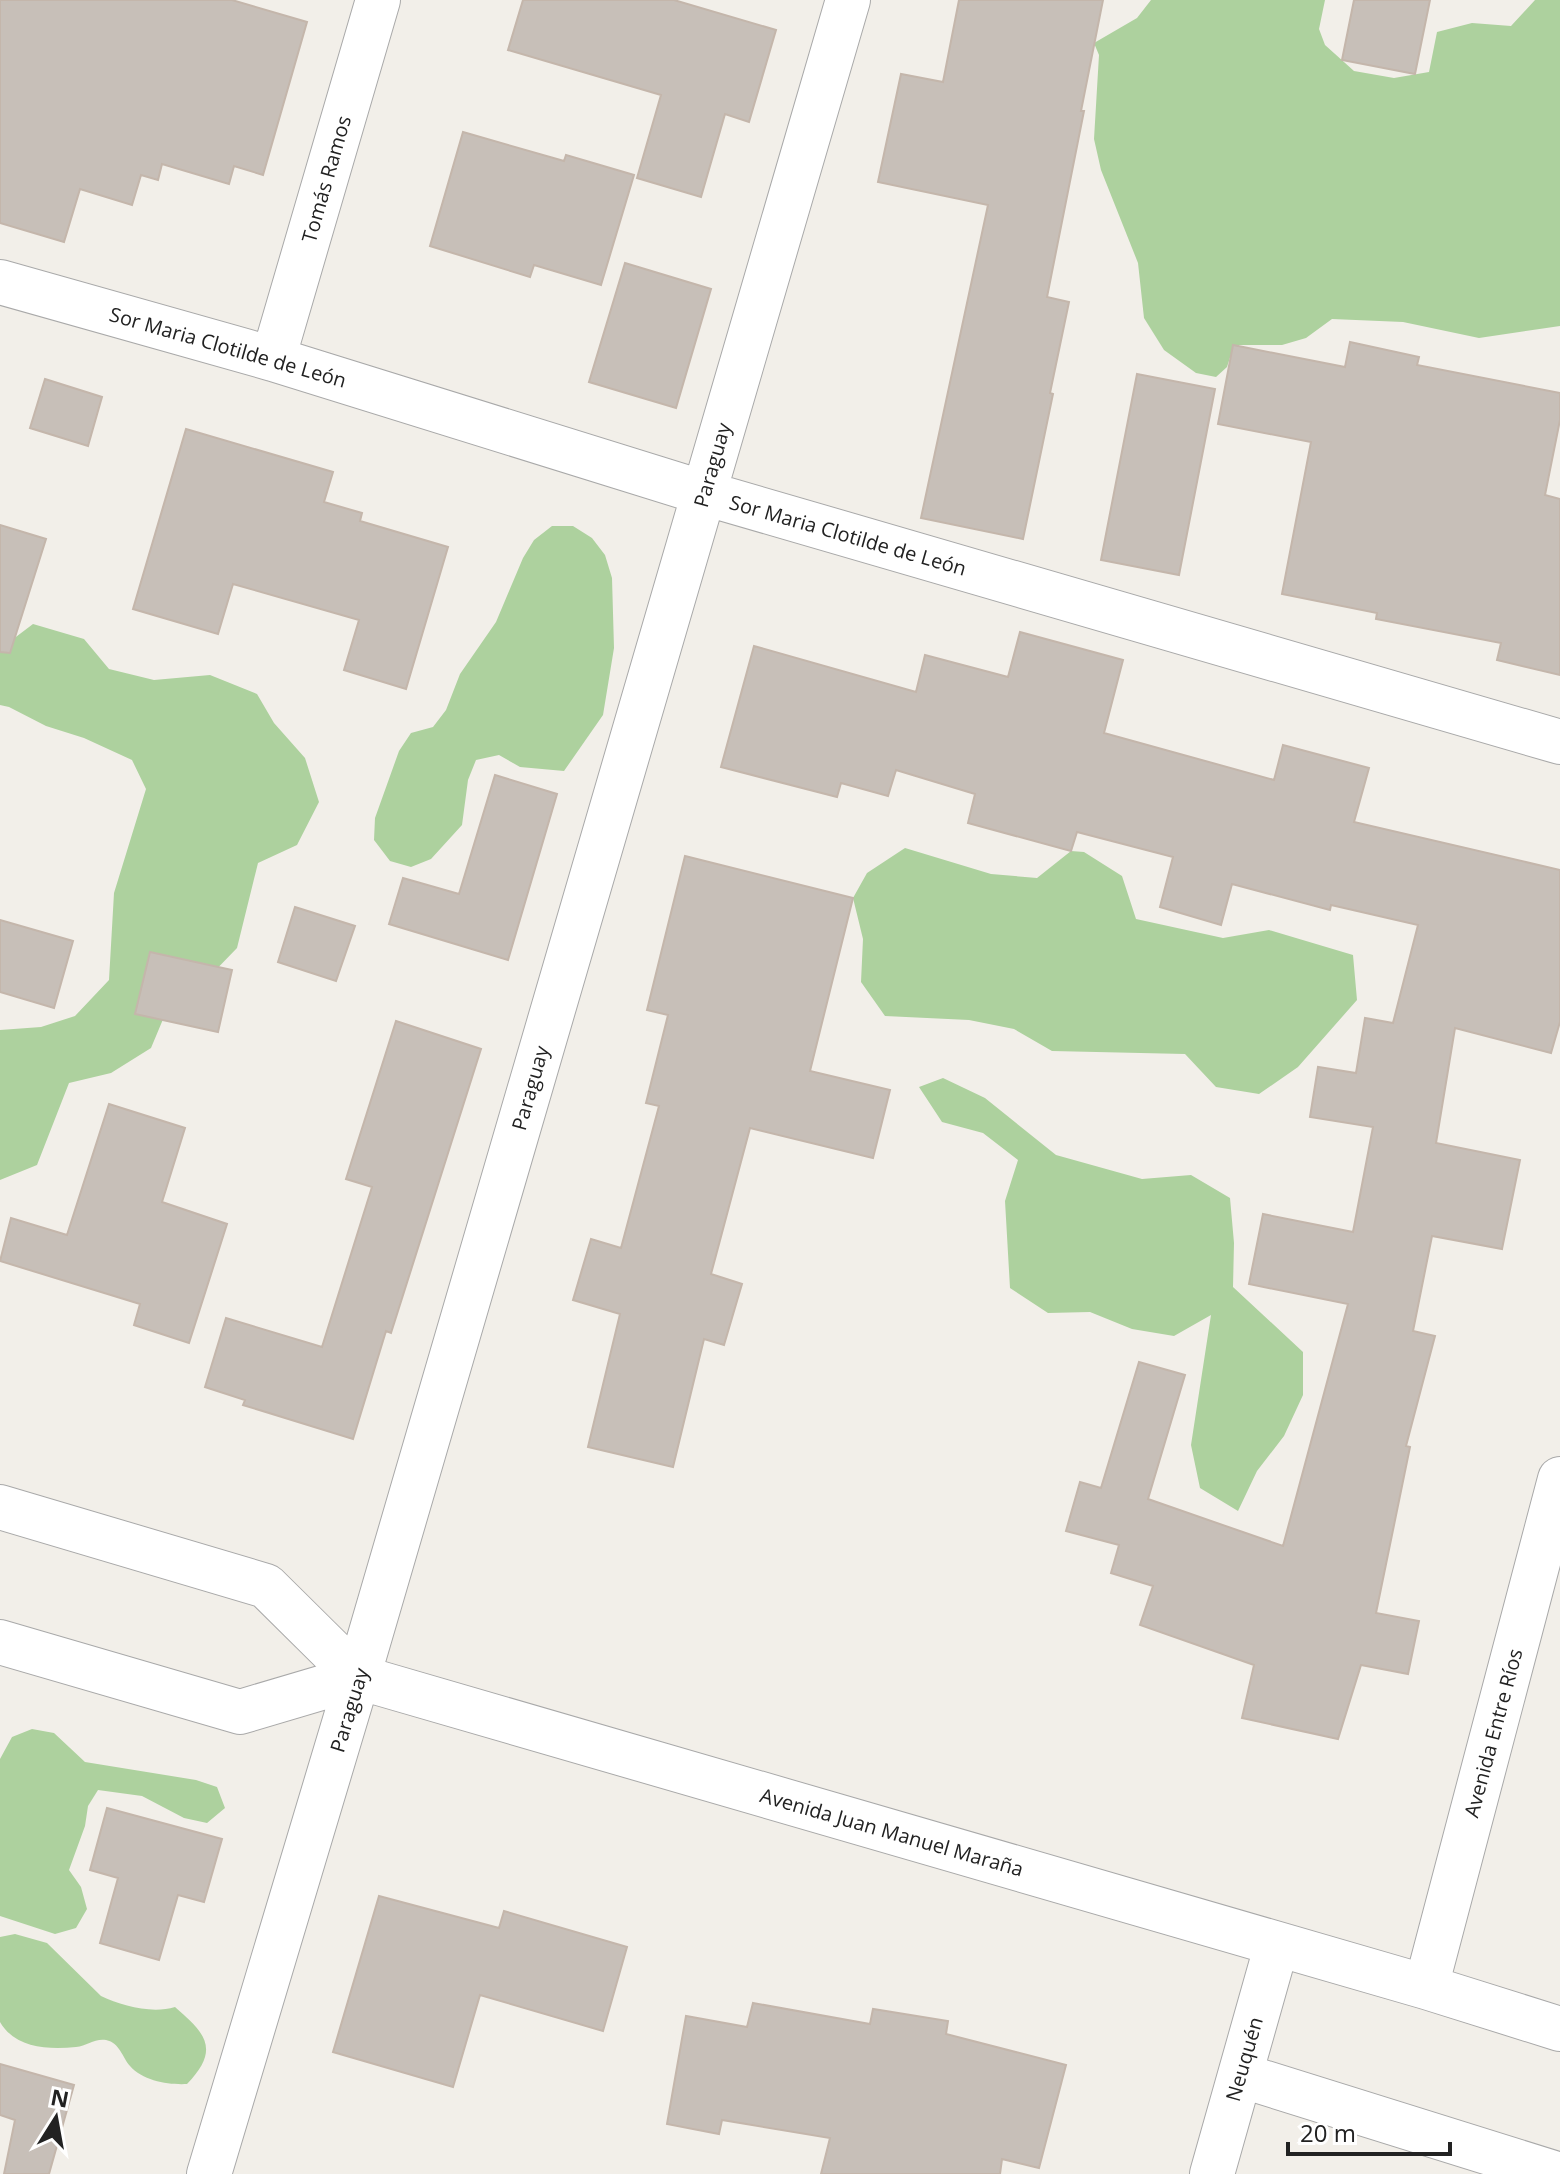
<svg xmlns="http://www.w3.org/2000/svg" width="1560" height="2174" font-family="'Open Sans',sans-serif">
  <rect width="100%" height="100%" fill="#f2efe9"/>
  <!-- forest -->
  <path fill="#add19e" d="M 1151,0 L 1325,0 L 1319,29 L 1325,45 L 1354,71 L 1394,78 L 1429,72 L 1437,32 L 1472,23 L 1511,26 L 1535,0 L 1560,0 L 1560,326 L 1479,338 L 1403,322 L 1332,319 L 1306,338 L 1282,345 L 1234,345 L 1227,367 L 1216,377 L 1196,373 L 1164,350 L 1144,318 L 1138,263 L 1101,170 L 1094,139 L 1099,55 L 1094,43 L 1137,18 Z
    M 552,526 L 573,526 L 592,538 L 605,555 L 612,578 L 614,648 L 603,715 L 564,771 L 520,767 L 499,755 L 476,760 L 468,780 L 462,825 L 431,859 L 411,867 L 390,861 L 374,840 L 375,818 L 399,751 L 411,733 L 433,727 L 446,710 L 460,674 L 496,622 L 523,558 L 534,540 Z
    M 33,624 L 84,639 L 109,669 L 154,680 L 210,675 L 257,694 L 274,723 L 305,758 L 319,802 L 297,845 L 258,863 L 237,948 L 207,979 L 169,1005 L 151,1048 L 111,1073 L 69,1083 L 37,1165 L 0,1180 L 0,1030 L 41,1027 L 75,1016 L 109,980 L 114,893 L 146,789 L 132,760 L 84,738 L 46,726 L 9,707 L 0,705 L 0,649 Z
    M 905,848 L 991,874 L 1037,878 L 1071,851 L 1084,852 L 1122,876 L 1136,919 L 1223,938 L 1269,930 L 1353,955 L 1357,1000 L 1298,1067 L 1259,1094 L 1216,1087 L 1185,1054 L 1052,1051 L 1014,1029 L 969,1020 L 885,1016 L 861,982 L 863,939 L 853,898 L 867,873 Z
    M 943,1078 L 985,1098 L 1056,1155 L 1142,1179 L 1191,1175 L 1230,1198 L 1234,1243 L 1233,1287 L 1303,1352 L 1303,1395 L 1284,1436 L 1257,1471 L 1238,1511 L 1200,1488 L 1191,1445 L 1211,1315 L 1174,1336 L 1132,1329 L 1090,1312 L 1048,1313 L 1010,1288 L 1005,1201 L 1018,1160 L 983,1133 L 942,1122 L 919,1087 Z
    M 32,1729 L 54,1733 L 85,1762 L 196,1780 L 217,1787 L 225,1808 L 207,1823 L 184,1818 L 142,1796 L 98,1790 L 88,1806 L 85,1826 L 69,1870 L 81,1887 L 87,1909 L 76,1928 L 55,1934 L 0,1916 L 0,1759 L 12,1737 Z
    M 15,1934 L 47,1943 L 101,1996 C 122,2006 152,2014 175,2007 C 205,2033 221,2049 187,2084 C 169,2085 143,2081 130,2066 C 122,2057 120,2043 106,2040 C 95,2038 87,2046 76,2047 C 48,2050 15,2048 0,2022 L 0,1937 Z"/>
  <!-- building -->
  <path fill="#c7bfb8" stroke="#c4b6ab" stroke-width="2" d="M 0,0 L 232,0 L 307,22 L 263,175 L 234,166 L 229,184 L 162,164 L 158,180 L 141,175 L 132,205 L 80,189 L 64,242 L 0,223 Z
    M 523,0 L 674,0 L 776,30 L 749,122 L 725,114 L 701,197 L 637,178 L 661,95 L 508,50 Z
    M 959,0 L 1103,0 L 1081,111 L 1084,111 L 1047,297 L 1069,302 L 1050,393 L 1053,394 L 1023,539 L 921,518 L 988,205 L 878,182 L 901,74 L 943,82 Z
    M 1354,0 L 1430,0 L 1415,74 L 1342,60 Z
    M 463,132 L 564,161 L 566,155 L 634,175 L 601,285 L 534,265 L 530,277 L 430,246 Z
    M 625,263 L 711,289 L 676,408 L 589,382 Z
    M 1350,342 L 1419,357 L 1417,365 L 1560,393 L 1560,420 L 1545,495 L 1560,499 L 1560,675 L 1497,660 L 1501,643 L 1376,619 L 1377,613 L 1282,594 L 1311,442 L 1218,424 L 1233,345 L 1345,367 Z
    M 1137,374 L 1215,389 L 1179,575 L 1101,560 Z
    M 45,379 L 102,397 L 88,446 L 30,428 Z
    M 186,429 L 333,472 L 324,502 L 362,513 L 360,521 L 448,547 L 406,689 L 344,670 L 359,620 L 233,584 L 218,634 L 133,609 Z
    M 0,525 L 46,539 L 10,653 L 0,652 Z
    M 1020,632 L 1123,660 L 1104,733 L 1274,780 L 1283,745 L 1369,768 L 1354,822 L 1560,870 L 1560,1022 L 1551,1053 L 1455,1028 L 1436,1143 L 1520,1160 L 1502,1249 L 1432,1236 L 1413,1331 L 1435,1336 L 1406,1446 L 1410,1447 L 1376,1613 L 1419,1621 L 1408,1674 L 1361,1665 L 1338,1739 L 1242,1718 L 1254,1665 L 1140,1625 L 1153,1586 L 1111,1573 L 1119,1545 L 1066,1531 L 1080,1482 L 1101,1488 L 1139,1362 L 1185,1375 L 1148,1499 L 1283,1546 L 1348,1304 L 1249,1284 L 1263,1214 L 1353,1232 L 1373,1127 L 1310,1117 L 1318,1067 L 1356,1073 L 1365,1018 L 1393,1023 L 1418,925 L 1331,905 L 1330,910 L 1232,884 L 1221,925 L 1160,907 L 1173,857 L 1077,832 L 1071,851 L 968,823 L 975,794 L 896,770 L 888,796 L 841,783 L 837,797 L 721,767 L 754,646 L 916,692 L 925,655 L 1008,677 Z
    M 495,775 L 557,794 L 508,960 L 389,924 L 403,878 L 459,894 Z
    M 685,856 L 853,898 L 810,1071 L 890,1090 L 873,1158 L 750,1128 L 711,1274 L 742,1284 L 724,1345 L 704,1339 L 673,1467 L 588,1447 L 620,1314 L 573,1300 L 591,1239 L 621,1248 L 659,1106 L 646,1103 L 668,1015 L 647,1010 Z
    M 295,907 L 355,926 L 336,981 L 278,962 Z
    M 0,920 L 73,941 L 54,1008 L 0,992 Z
    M 150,952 L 232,970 L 218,1032 L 135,1014 Z
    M 396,1021 L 481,1049 L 391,1333 L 386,1331 L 353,1439 L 243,1405 L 245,1400 L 205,1387 L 226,1318 L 322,1347 L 372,1187 L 346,1179 Z
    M 109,1104 L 185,1128 L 162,1202 L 227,1224 L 189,1343 L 134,1325 L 140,1304 L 0,1261 L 11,1218 L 67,1235 Z
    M 107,1808 L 222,1839 L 204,1902 L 178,1895 L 159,1960 L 100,1943 L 118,1878 L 90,1870 Z
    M 379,1896 L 499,1928 L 504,1911 L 627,1947 L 603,2031 L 480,1995 L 453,2087 L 333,2052 Z
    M 753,2003 L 870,2024 L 873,2009 L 948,2021 L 946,2034 L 1066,2065 L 1039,2168 L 1002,2159 L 1000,2174 L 821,2174 L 830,2138 L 722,2120 L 719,2134 L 667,2124 L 686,2016 L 747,2027 Z
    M 0,2064 L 74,2085 L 49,2174 L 4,2174 L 15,2120 L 0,2115 Z"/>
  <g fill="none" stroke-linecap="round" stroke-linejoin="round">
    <defs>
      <path id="minor" d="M 0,282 L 273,359 L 704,493 L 1560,742
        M 273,359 L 378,0
        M 0,1507 L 266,1586 L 358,1677 L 1426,1987 L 1560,2029
        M 0,1642 L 240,1712 L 358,1677
        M 1426,1987 L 1560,1479
        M 1240,2075 L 1557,2174
        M 209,2174 L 358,1677 L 848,0
        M 1212,2174 L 1277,1944"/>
    </defs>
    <!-- minor casing -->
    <use href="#minor" stroke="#a9a9a9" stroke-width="46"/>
    <!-- minor -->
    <use href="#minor" stroke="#fff" stroke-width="44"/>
  </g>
  <g text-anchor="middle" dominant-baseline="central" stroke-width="7" stroke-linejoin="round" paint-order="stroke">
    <!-- street labels -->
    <g font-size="20" fill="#222" stroke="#fff">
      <text transform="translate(326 179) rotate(-74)">Tomás Ramos</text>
      <text transform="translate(228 347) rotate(16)">Sor Maria Clotilde de León</text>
      <text transform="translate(712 465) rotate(-74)">Paraguay</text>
      <text transform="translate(848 535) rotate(16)">Sor Maria Clotilde de León</text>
      <text transform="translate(530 1088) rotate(-74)">Paraguay</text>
      <text transform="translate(349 1710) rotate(-73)">Paraguay</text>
      <text transform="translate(1493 1733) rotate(-75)">Avenida Entre Ríos</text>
      <text transform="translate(892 1832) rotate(16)">Avenida Juan Manuel Maraña</text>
      <text transform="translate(1244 2059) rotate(-74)">Neuquén</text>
    </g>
  </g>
  <!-- north arrow -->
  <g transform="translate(56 2118) rotate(11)" stroke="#ffffff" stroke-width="6" paint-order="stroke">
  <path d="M0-6L14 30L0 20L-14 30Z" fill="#222222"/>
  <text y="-12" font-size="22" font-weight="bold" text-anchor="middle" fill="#222222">N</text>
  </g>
  <!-- scale -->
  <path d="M1288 2142v12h162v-12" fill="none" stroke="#222222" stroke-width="4"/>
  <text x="1300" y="2142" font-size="24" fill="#222222" stroke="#ffffff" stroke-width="6" paint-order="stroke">20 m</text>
</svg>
